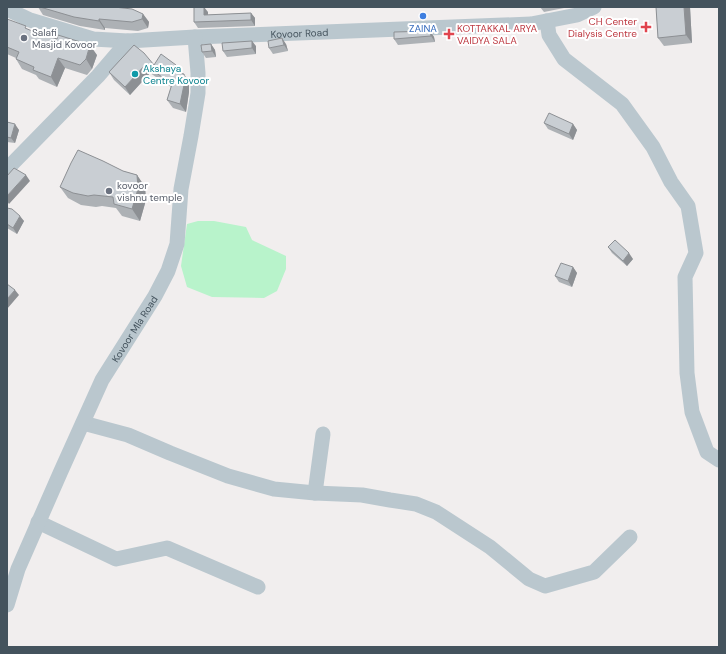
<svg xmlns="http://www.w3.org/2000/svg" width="726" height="654" font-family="'DM Sans',sans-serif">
  <rect width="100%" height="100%" fill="#f1eeee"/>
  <!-- green -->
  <path fill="#b8f3cb" d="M 198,221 L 214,221 L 246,227 L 252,240 L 286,256 L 286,269 L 277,291 L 264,298 L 212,297 L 187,287 L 181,266 L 187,224 Z"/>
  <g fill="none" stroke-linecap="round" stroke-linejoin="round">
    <!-- minor -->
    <g stroke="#bac7ce" stroke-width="15">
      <path id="s1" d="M 7,9 L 30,20 L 93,39 L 128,41 L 195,37 L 531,24 L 577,15 L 594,7"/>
      <path d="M 547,21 L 549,35 L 564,59 L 622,104 L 653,147 L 671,182 L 688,206 L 696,253 L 685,277 L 687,373 L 692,412 L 707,452 L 719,460"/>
      <path d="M 7,169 L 98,76 L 128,41"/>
      <path d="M 83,423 L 128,435 L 170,453 L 228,476 L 274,489 L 315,493 L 362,495 L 390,500 L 416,504 L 436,512 L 490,547 L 529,579 L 545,586 L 594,572 L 630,537"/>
      <path d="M 315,493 L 323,434"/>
      <path d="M 38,522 L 116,559 L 167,548 L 258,587"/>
      <path id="s2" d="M 7,605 L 18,569 L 61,471 L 102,380 L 155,296 L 168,271 L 177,244 L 181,189 L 191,136 L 198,93 L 198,73 L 195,37"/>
    </g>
  </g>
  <!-- wall -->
  <path fill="#adb1b5" d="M 38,7 L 114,7 L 143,14 L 149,22 L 148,28 L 138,31 L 105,28 L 105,30 L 80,26 L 43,15 Z
    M 540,7 L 569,7 L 544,12 Z
    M 656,7 L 690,7 L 692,43 L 664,46 L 658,38 Z
    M 208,12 L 208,15 L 251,13 L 255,18 L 255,26 L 198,28 L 194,22 Z
    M 7,19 L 28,30 L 97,55 L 92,69 L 87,75 L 65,68 L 57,87 L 39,79 L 36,75 L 22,69 L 16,59 L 16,58 L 7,54 Z
    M 430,31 L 434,37 L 435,42 L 398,45 L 394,39 Z
    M 211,44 L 215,50 L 216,57 L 206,58 L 202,52 Z
    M 286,44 L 288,51 L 273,54 L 269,48 Z
    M 134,45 L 154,65 L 176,65 L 182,72 L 181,73 L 189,82 L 189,92 L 186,112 L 173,108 L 167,100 L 171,87 L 150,73 L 130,95 L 114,80 L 109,72 Z
    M 256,46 L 256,54 L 227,57 L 223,51 Z
    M 7,122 L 19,130 L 15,143 L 7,142 Z
    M 544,123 L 573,124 L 577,130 L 573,140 L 548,129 Z
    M 123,171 L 137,175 L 145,187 L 146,200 L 140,221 L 122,216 L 116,208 L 102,206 L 96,207 L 81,205 L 68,198 L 60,187 Z
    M 7,208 L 24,221 L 17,234 L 7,228 Z
    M 608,247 L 633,259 L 627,266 L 612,253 Z
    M 573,267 L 577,273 L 572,287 L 559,282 L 555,276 Z"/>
  <!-- shaded-wall -->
  <path fill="#8d9094" d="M 204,7 L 208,12 L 208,21 L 204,15 Z
    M 684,7 L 690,7 L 692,43 L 686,35 Z
    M 251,13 L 255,18 L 255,26 L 251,20 Z
    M 143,14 L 149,22 L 148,28 L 142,19 Z
    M 99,19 L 105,28 L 105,30 L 99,21 Z
    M 430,31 L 434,37 L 435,42 L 431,36 Z
    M 282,38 L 286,44 L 288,51 L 284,45 Z
    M 252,41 L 256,46 L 256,54 L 252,48 Z
    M 211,44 L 215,50 L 216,57 L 212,51 Z
    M 90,45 L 97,55 L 92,69 L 86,59 Z
    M 58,58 L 65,68 L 57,87 L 51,77 Z
    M 145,65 L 150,73 L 130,95 L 125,87 Z
    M 176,65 L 182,72 L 177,79 L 172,71 Z
    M 184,74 L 189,82 L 189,92 L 186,112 L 180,104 Z
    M 15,124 L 19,130 L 15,143 L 11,138 Z
    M 573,124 L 577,130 L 573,140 L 569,134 Z
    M 26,175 L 30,181 L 9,204 L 7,201 L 7,196 Z
    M 137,175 L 145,187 L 146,200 L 140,221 L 132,209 Z
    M 20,216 L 24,221 L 17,234 L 13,228 Z
    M 629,253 L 633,259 L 627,266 L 623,261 Z
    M 573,267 L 577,273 L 572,287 L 568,281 Z
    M 15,290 L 19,295 L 7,309 L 7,299 Z"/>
  <!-- building -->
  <path fill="#c9ced3" stroke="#8d9094" d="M 40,7 L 114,7 L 132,9 L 143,14 L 142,19 L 132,22 L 99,19 L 99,21 L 74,17 Z
    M 194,7 L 204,7 L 204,15 L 251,13 L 251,20 L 194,22 Z
    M 656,7 L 684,7 L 686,35 L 658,38 Z
    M 7,19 L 26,26 L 25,28 L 46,37 L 46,35 L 57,39 L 58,35 L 90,45 L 86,59 L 80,65 L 58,58 L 51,77 L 33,70 L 34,67 L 16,59 L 19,52 L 7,47 Z
    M 430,31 L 431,36 L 394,39 L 394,32 Z
    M 282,38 L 284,45 L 269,48 L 268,41 Z
    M 252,41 L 252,48 L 223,51 L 222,43 Z
    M 211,44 L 212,51 L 202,52 L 201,45 Z
    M 134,45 L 144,53 L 154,65 L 161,54 L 176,65 L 172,71 L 184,74 L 184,85 L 180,104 L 167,100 L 172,84 L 145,65 L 125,87 L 109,72 Z
    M 549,113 L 573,124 L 569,134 L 544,123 Z
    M 7,122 L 15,124 L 11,138 L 7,137 Z
    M 78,150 L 103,161 L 123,171 L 137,175 L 138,189 L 132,209 L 114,204 L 113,197 L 94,195 L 88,196 L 73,193 L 60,187 L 71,163 Z
    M 14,168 L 26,175 L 7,196 L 7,176 Z
    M 7,208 L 12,209 L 20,216 L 13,228 L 7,224 Z
    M 615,240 L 629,253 L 623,261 L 608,247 Z
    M 561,263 L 573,267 L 568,281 L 555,276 Z
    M 7,284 L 15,290 L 7,299 Z"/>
  <!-- markers -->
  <circle fill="#3f7fe0" stroke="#fff" stroke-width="1.5" cx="423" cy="16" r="4"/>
  <g fill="#e0444e" stroke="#fff" stroke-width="1.5">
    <path d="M644 21h4v4h4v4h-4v4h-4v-4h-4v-4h4z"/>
    <path d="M447 28h4v4h4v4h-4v4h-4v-4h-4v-4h4z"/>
  </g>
  <g fill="#6b7280" stroke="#fff" stroke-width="1.5">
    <circle cx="24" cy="38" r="4"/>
    <circle cx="109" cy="191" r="4"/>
  </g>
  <circle fill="#0f9aa8" stroke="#fff" stroke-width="1.5" cx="135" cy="74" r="4"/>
  <g text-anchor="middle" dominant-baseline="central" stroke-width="4" stroke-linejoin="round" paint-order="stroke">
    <!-- health labels -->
    <g font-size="10" fill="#be3a42" stroke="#fff" text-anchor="end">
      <text x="637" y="21">CH Center<tspan x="637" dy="12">Dialysis Centre</tspan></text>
      <text x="457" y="28" text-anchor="start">KOTTAKKAL ARYA<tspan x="457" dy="12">VAIDYA SALA</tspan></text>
    </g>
    <!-- shop labels -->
    <g font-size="10" fill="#366cbe" stroke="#fff">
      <text x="423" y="28">ZAINA</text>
    </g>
    <!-- worship labels -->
    <g font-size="10" fill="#5b616d" stroke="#fff" text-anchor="start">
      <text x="32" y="32">Salafi<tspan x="32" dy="12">Masjid Kovoor</tspan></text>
      <text x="117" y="185">kovoor<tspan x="117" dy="12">vishnu temple</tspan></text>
    </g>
    <!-- street labels -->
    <g font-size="10" fill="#44535d" stroke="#fff">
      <text stroke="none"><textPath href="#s1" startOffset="298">Kovoor Road</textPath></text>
      <text stroke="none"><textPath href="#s2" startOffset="305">Kovoor Mla Road</textPath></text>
    </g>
    <!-- culture labels -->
    <g font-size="10" fill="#0d838f" stroke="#fff" text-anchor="start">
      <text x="143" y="68">Akshaya<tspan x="143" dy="12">Centre Kovoor</tspan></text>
    </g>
  </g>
  <!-- border -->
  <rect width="726" height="654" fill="none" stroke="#44535d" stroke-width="16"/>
</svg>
